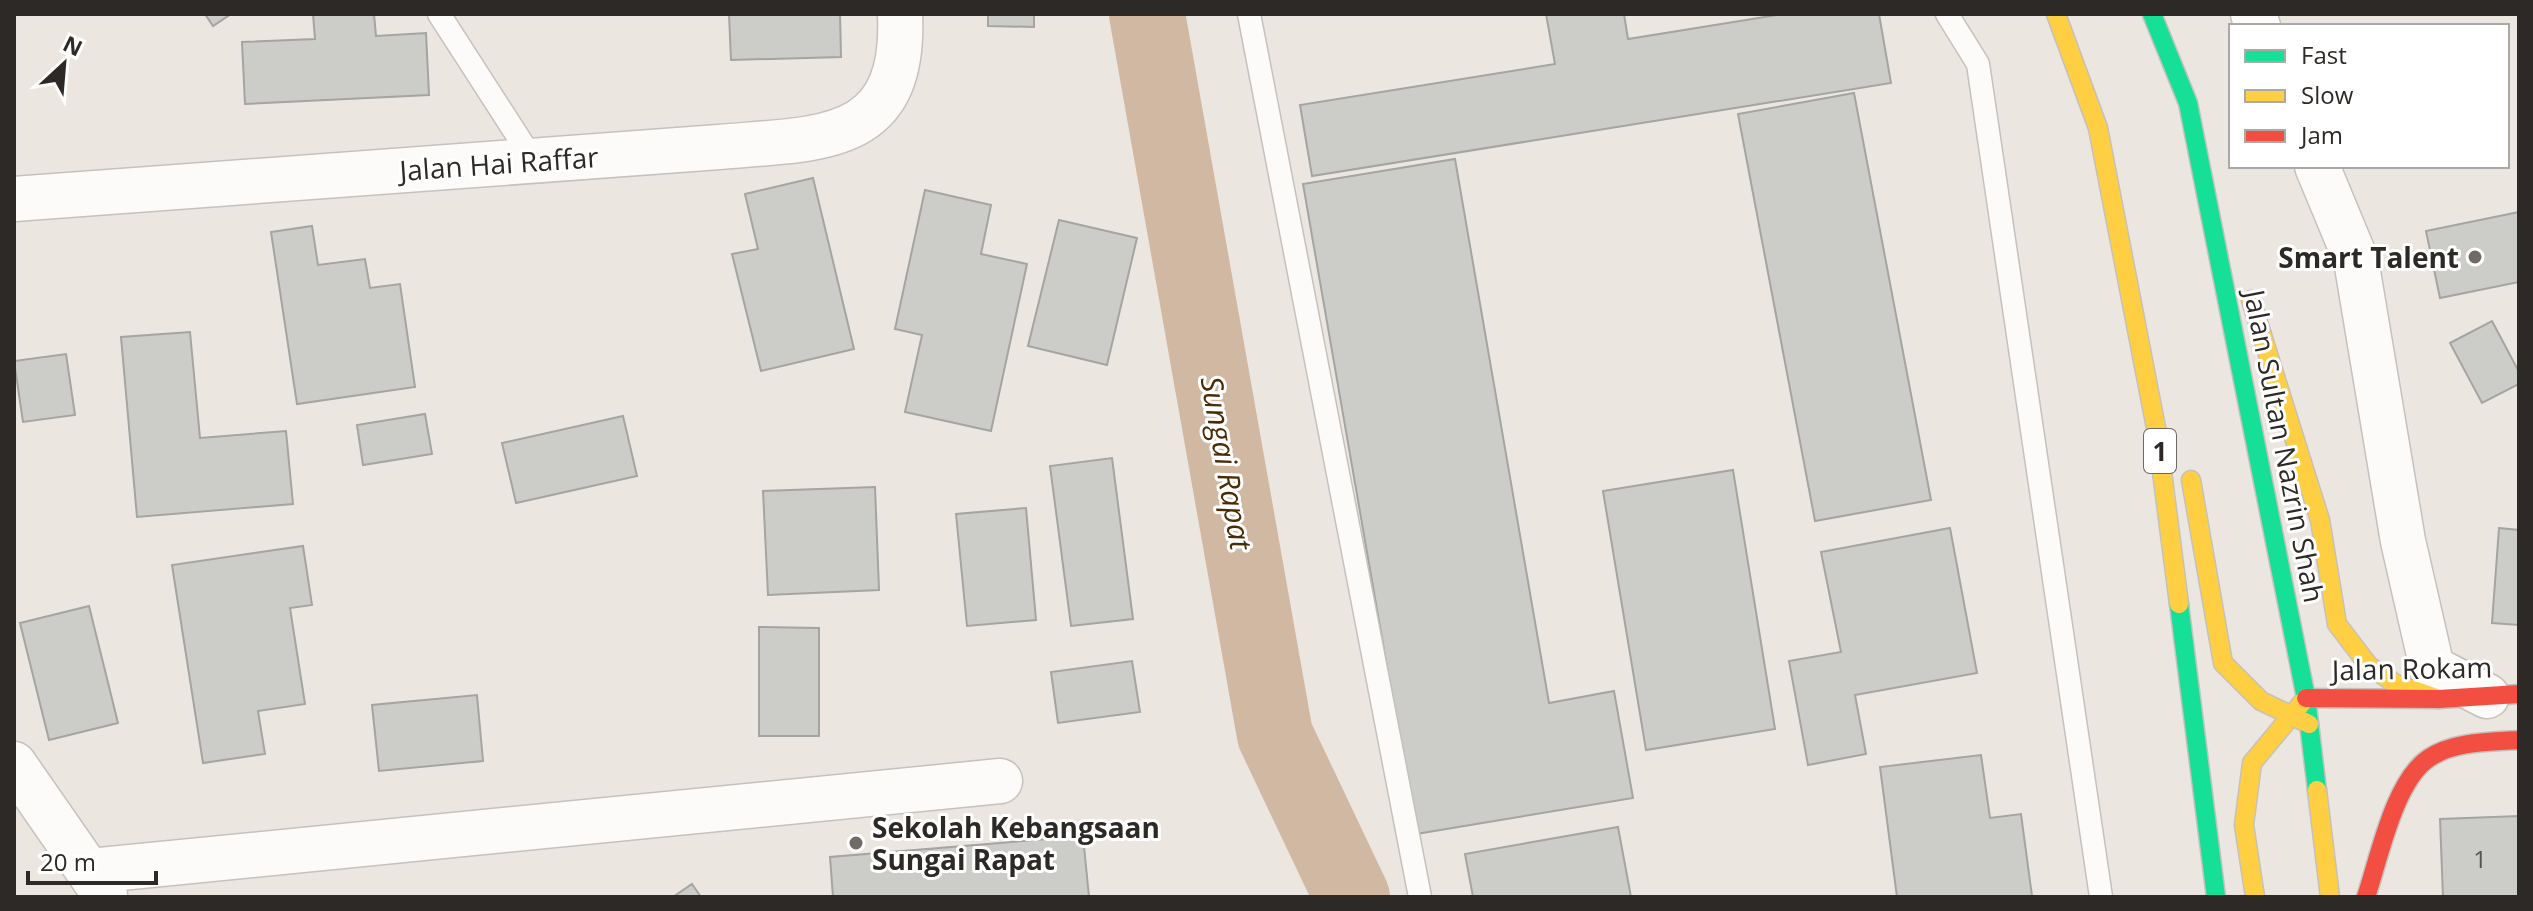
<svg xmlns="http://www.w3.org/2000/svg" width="2533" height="911" font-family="'Open Sans',sans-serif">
  <rect width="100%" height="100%" fill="#ece6e1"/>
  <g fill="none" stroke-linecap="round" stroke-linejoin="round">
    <!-- river -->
    <path stroke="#d1b8a3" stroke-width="76" d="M 1147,14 L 1275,735 L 1352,897"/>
  </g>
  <!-- building -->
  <path fill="#ccccc9" stroke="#a4a4a2" stroke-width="2" d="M 205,14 L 231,14 L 213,26 Z
    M 313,14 L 374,14 L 376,36 L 426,33 L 429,95 L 245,104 L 242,42 L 315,39 Z
    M 729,14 L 840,14 L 841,57 L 731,60 Z
    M 988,14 L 1034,14 L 1034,27 L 988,26 Z
    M 1546,14 L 1624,14 L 1628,39 L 1783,14 L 1879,14 L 1891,83 L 1312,176 L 1300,105 L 1555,64 Z
    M 1854,93 L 1931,500 L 1815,521 L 1738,114 Z
    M 1455,159 L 1549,703 L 1614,691 L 1633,798 L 1416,834 L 1303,184 Z
    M 813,178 L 854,349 L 761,371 L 732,254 L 758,249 L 745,194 Z
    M 925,190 L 991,205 L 981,254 L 1027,264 L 991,431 L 905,412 L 922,335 L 895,329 Z
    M 2519,212 L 2519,282 L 2440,298 L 2426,231 Z
    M 1059,220 L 1137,238 L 1107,365 L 1028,346 Z
    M 312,226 L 318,265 L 365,259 L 370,288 L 400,284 L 415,387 L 297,404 L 271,232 Z
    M 2492,321 L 2519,372 L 2519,384 L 2482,403 L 2450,343 Z
    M 190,332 L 200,438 L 286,431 L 293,504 L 137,517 L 121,337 Z
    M 66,354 L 75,415 L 23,422 L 14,361 Z
    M 425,414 L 432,454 L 363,465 L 357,425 Z
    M 623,416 L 637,476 L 516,503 L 502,443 Z
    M 1112,458 L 1133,619 L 1071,626 L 1050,466 Z
    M 1733,470 L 1775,729 L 1646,750 L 1603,491 Z
    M 875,487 L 879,590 L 768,595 L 763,491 Z
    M 1026,508 L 1036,620 L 967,626 L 956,514 Z
    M 1950,528 L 1977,673 L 1855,695 L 1866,754 L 1808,765 L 1789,661 L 1841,652 L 1821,552 Z
    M 2499,528 L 2519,530 L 2519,625 L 2492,623 Z
    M 303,546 L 312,605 L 290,608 L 305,704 L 258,711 L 265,754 L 203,763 L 172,565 Z
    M 89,606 L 118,723 L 49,740 L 20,623 Z
    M 759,627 L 819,628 L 819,736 L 759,736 Z
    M 1132,661 L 1140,712 L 1058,723 L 1051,672 Z
    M 477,695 L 483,761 L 379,771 L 372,705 Z
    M 1981,755 L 1990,818 L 2021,814 L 2032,896 L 1897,897 L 1880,767 Z
    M 2519,816 L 2519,897 L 2443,897 L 2440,819 Z
    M 1618,827 L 1631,897 L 1473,897 L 1465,854 Z
    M 1083,836 L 1089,897 L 833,897 L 830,857 Z
    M 692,884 L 701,897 L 673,897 Z"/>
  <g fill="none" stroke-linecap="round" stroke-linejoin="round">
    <defs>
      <path id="lane" d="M 439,14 L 533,160
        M 1249,14 L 1420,897
        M 1947,14 L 1978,64 L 2101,897"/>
      <path id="street" d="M 2253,14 L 2258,26
        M 2317,166 L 2356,260 L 2403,541 L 2432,668 L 2487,696
        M 14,199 L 719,147 C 822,138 906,145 900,14
        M 14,764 L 105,895
        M 90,871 L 1000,781"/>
      <path id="fast" d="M 2152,14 L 2188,103 L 2306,698 L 2317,790
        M 2179,604 L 2216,897"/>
      <path id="slow" d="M 2056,14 L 2098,128 L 2157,433 L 2179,604
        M 2251,300 L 2320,520 L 2337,624 L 2369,666 L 2396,684 L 2439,699
        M 2191,480 L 2223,663 L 2261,701 L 2309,724
        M 2317,790 L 2330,897
        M 2255,897 L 2244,825 L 2252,763 L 2306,698"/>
      <path id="jam" d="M 2306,698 L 2439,699 L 2519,694
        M 2366,897 C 2379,859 2394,781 2429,758 C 2454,741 2490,742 2519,740"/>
    </defs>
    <!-- lane casing -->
    <use href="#lane" stroke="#c5c1bd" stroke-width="25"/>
    <!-- street casing -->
    <use href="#street" stroke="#c5c1bd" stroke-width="47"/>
    <!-- fast casing -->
    <use href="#fast" stroke="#c5c1bd" stroke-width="21"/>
    <!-- slow casing -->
    <use href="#slow" stroke="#c5c1bd" stroke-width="21"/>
    <!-- jam casing -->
    <use href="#jam" stroke="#c5c1bd" stroke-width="21"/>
    <!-- lane -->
    <use href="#lane" stroke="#fcfbfa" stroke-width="22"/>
    <!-- street -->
    <use href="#street" stroke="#fcfbfa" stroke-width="44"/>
    <!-- fast -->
    <use href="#fast" stroke="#16e098" stroke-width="18"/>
    <!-- slow -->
    <use href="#slow" stroke="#ffcf43" stroke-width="18"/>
    <!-- jam -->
    <use href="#jam" stroke="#f24e42" stroke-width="18"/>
  </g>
  <!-- markers -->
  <g fill="#706b67" stroke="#fff" stroke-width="3">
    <circle cx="2475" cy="257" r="8"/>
    <circle cx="856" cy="843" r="8"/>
  </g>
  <g text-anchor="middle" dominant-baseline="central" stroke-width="6" stroke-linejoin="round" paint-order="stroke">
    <!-- number labels -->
    <g font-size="24" fill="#55524f">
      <text x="2480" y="858">1</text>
    </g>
    <!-- shield labels -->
    <rect fill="#fff" stroke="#6c6967" stroke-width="2" x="2144" y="429" width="32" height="44" rx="6"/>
    <g font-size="26" font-weight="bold" fill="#2d2926">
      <text x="2160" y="451">1</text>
    </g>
    <!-- street labels -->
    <g font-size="28" fill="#2d2926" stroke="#fff">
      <text transform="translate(499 163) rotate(-4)">Jalan Hai Raffar</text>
      <text transform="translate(2285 446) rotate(79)">Jalan Sultan Nazrin Shah</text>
      <text transform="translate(2412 668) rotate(-1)">Jalan Rokam</text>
    </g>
    <!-- poi labels -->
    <g font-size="28" font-weight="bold" fill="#2d2926" stroke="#fff" text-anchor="end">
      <text x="2459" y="257">Smart Talent</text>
      <text x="872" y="827" text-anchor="start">Sekolah Kebangsaan<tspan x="872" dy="32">Sungai Rapat</tspan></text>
    </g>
    <!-- water labels -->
    <g font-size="30" font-style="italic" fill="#4b2a04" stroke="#fff">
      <text transform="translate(1227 463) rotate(80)">Sungai Rapat</text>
    </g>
  </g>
  <!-- border -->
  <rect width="2533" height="911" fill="none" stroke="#2d2926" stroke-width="32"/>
  <!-- legend -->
  <rect x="2229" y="24" width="280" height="144" fill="#ffffff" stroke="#aba9a8" stroke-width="2"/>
  <rect x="2245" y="50" width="40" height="12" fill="#16e098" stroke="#aba9a8" stroke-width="2"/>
  <text x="2301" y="64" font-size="24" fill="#2d2926">Fast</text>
  <rect x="2245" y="90" width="40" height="12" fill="#ffcf43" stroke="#aba9a8" stroke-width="2"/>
  <text x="2301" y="104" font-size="24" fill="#2d2926">Slow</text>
  <rect x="2245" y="130" width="40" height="12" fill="#f24e42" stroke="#aba9a8" stroke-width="2"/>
  <text x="2301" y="144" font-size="24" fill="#2d2926">Jam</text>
  <!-- north arrow -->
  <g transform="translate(64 64) rotate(26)" stroke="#ffffff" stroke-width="6" paint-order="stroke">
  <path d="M0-6L14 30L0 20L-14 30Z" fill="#2d2926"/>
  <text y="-12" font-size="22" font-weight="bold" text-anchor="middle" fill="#2d2926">N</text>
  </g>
  <!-- scale -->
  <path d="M28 871v12h128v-12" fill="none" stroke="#2d2926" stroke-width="4"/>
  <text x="40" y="871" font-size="24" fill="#2d2926" stroke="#ffffff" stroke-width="6" paint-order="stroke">20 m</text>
</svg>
